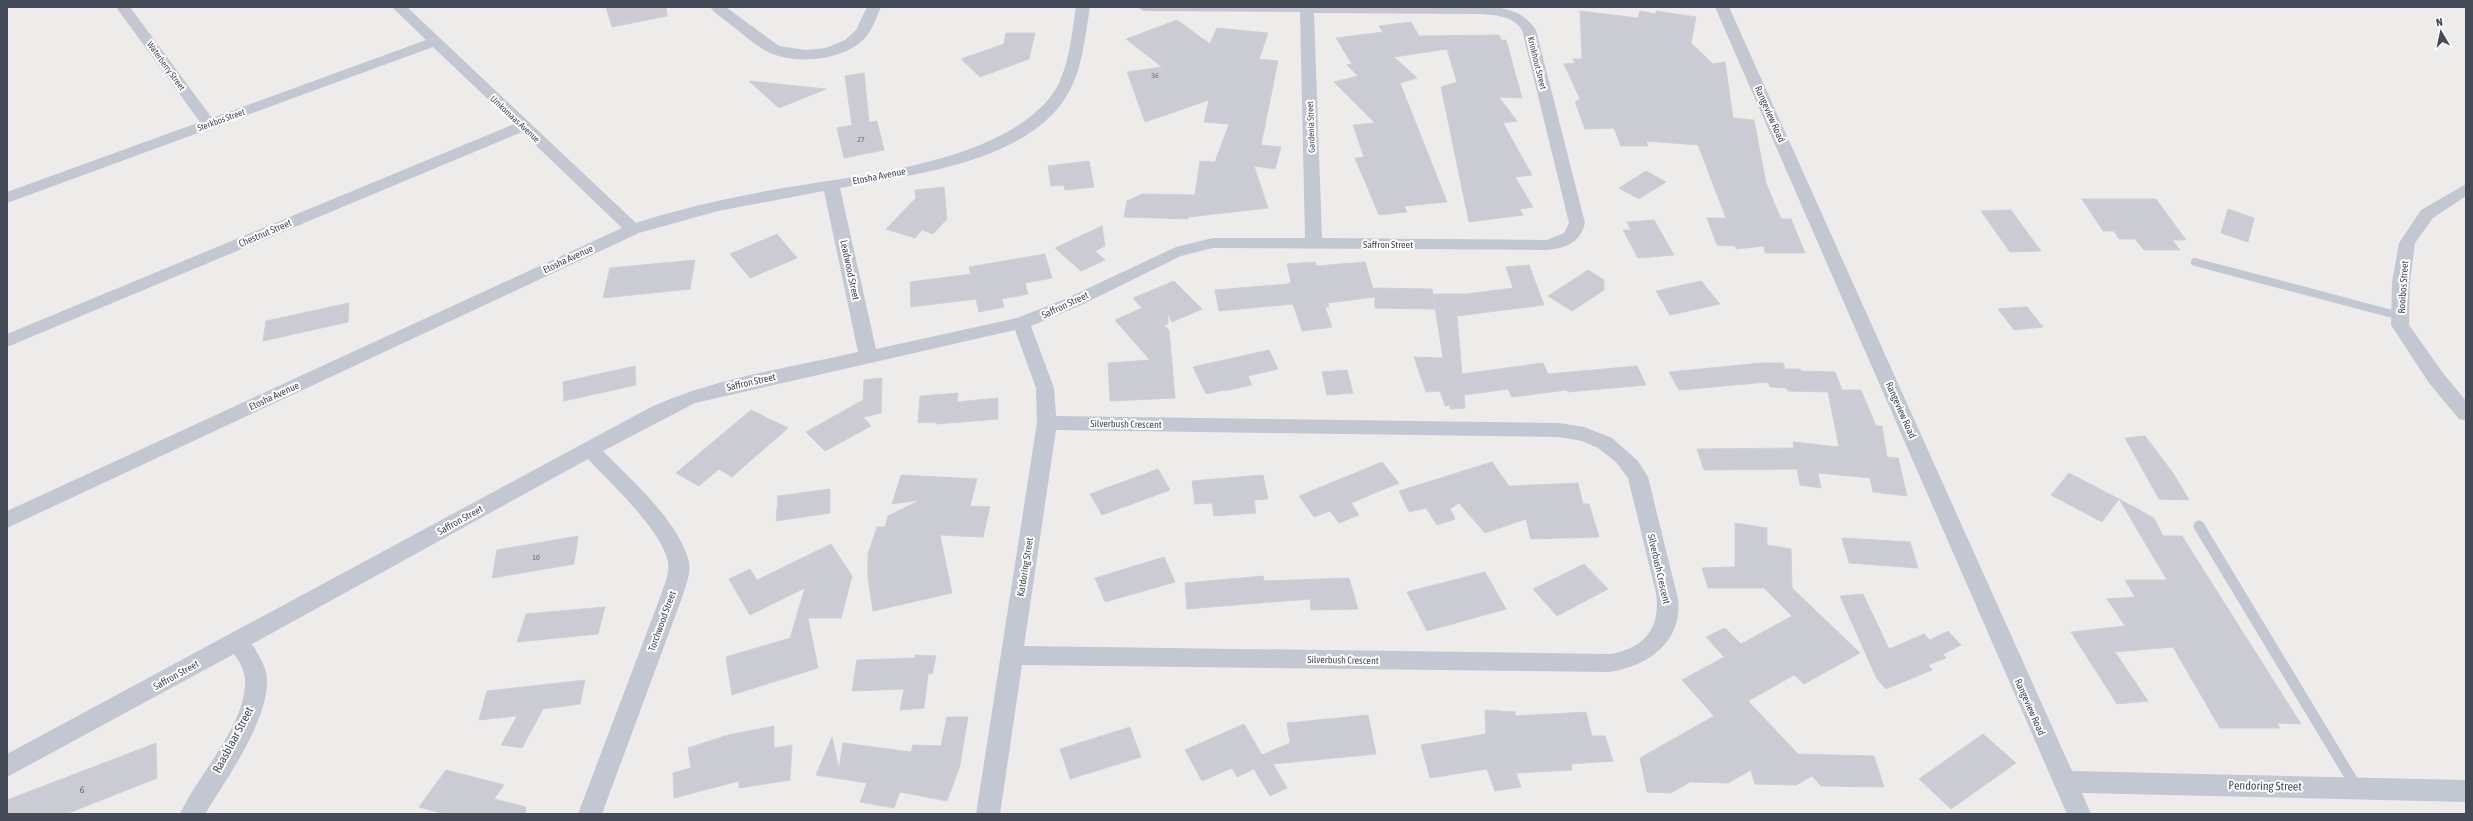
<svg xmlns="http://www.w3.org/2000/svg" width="2473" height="821" font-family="'Asap Condensed',sans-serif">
  <rect width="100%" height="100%" fill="#eeeceb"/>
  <!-- building -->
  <path fill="#cbccd3" stroke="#cfd0d7" d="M 606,7 L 666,7 L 667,16 L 612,27 Z
    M 1580,11 L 1638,18 L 1640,11 L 1656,14 L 1656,11 L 1696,17 L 1691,43 L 1713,64 L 1725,62 L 1733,118 L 1754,120 L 1766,183 L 1781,219 L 1791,219 L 1805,253 L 1765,253 L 1764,246 L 1736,249 L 1735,246 L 1717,245 L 1707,218 L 1726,218 L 1698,145 L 1646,141 L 1648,146 L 1621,146 L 1614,128 L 1585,129 L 1575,102 L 1580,99 L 1564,64 L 1575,63 L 1573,59 L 1582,59 Z
    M 1177,20 L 1210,44 L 1217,28 L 1268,33 L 1259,59 L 1278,61 L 1261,145 L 1281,147 L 1275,169 L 1254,166 L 1268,208 L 1188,217 L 1188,219 L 1124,217 L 1127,201 L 1142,194 L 1195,195 L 1200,161 L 1215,162 L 1229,124 L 1204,122 L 1209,100 L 1145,122 L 1127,72 L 1162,67 L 1126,39 Z
    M 1411,22 L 1419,36 L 1499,35 L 1501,40 L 1506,40 L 1522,98 L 1499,97 L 1517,121 L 1503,123 L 1532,175 L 1515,177 L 1533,207 L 1520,209 L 1523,215 L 1469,222 L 1441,87 L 1457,82 L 1447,49 L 1394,57 L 1417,78 L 1400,83 L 1447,202 L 1404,206 L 1407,212 L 1379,215 L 1355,158 L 1364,157 L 1353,125 L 1375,123 L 1334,82 L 1358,76 L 1347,65 L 1352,64 L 1336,38 L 1383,32 L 1379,26 Z
    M 1006,33 L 1035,33 L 1029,59 L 980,77 L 961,59 L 1004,44 Z
    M 864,73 L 869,122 L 877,121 L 884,150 L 844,158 L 837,128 L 852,125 L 845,76 Z
    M 749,81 L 826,89 L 779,108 Z
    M 1089,161 L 1094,187 L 1065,190 L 1064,185 L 1051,186 L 1048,166 Z
    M 1646,171 L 1666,182 L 1639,199 L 1619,188 Z
    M 944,187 L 947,219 L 933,234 L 922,230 L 915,238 L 886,229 L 916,198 L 915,190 Z
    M 2082,199 L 2156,199 L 2186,240 L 2172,240 L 2180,250 L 2144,250 L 2135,239 L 2119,239 L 2114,231 L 2103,231 Z
    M 2228,209 L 2254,218 L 2248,242 L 2221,233 Z
    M 2011,210 L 2041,251 L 2010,252 L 1981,211 Z
    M 1654,220 L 1674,255 L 1638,258 L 1623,230 L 1631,230 L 1627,222 Z
    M 1102,226 L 1105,246 L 1095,251 L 1105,260 L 1081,271 L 1055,248 Z
    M 777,234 L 797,258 L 750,278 L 730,254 Z
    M 1045,254 L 1052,278 L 1025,283 L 1028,294 L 1002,299 L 1004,307 L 979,312 L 976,299 L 911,307 L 910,282 L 971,274 L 969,267 Z
    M 695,260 L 690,289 L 603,298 L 610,268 Z
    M 1315,262 L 1316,266 L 1365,262 L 1374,292 L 1374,288 L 1432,289 L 1435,309 L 1375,308 L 1375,297 L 1328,303 L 1329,307 L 1325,307 L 1332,327 L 1302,331 L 1293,304 L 1219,311 L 1215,290 L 1287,284 L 1291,282 L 1287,264 Z
    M 1529,265 L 1544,305 L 1457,316 L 1462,374 L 1543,363 L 1548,374 L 1637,366 L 1646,385 L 1568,392 L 1567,390 L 1512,397 L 1508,389 L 1464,395 L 1465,408 L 1450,409 L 1450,405 L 1445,406 L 1440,391 L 1426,392 L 1414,357 L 1443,358 L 1433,294 L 1466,294 L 1513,288 L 1506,267 Z
    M 1588,270 L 1604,280 L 1604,290 L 1572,311 L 1548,296 Z
    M 1174,281 L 1202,309 L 1172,322 L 1168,313 L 1168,324 L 1164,325 L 1169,330 L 1175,398 L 1110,401 L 1108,363 L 1150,360 L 1115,320 L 1142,308 L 1133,298 Z
    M 1701,281 L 1720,304 L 1670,315 L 1656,291 Z
    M 349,303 L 348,322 L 263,341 L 266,321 Z
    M 2022,307 L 2027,307 L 2043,327 L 2014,330 L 1998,309 Z
    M 1269,350 L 1278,369 L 1248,376 L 1252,385 L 1224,391 L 1223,390 L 1206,394 L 1193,367 Z
    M 1762,363 L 1783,363 L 1785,369 L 1800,369 L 1801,371 L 1835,372 L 1842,390 L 1861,390 L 1876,426 L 1882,426 L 1887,457 L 1898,458 L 1907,496 L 1873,492 L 1870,478 L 1818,473 L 1821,488 L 1800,485 L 1797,469 L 1704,470 L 1697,449 L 1794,448 L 1793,442 L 1839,447 L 1828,392 L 1788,391 L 1787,388 L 1770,387 L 1768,382 L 1679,390 L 1669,372 Z
    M 635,366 L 636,385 L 564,401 L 563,382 Z
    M 1347,370 L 1353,393 L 1327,395 L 1322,372 Z
    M 882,378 L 881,413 L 863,417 L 871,426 L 825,451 L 806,432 L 863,400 L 864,380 Z
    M 958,393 L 957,402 L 998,398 L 998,419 L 936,424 L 936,422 L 918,423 L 920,396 Z
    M 751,410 L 788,428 L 732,477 L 719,469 L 699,486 L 676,473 Z
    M 2145,436 L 2173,473 L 2189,500 L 2159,499 L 2125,438 Z
    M 1382,462 L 1399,483 L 1351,503 L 1359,515 L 1339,523 L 1330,511 L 1314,517 L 1299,496 Z
    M 1492,462 L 1509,486 L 1578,483 L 1583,504 L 1589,504 L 1599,537 L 1531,539 L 1526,519 L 1485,533 L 1459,503 L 1450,509 L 1455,519 L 1437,525 L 1426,508 L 1409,512 L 1399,491 Z
    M 1158,469 L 1170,490 L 1102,515 L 1090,494 Z
    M 2069,473 L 2119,499 L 2102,522 L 2051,495 Z
    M 901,475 L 977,479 L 970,506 L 990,507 L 983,537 L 940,535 L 952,593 L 873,611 L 868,578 L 868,554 L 877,527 L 885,527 L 888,516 L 920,500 L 892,504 Z
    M 1263,475 L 1268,499 L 1254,500 L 1256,513 L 1214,516 L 1212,503 L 1195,504 L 1192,481 Z
    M 830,489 L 830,513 L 776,521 L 778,496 Z
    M 2119,499 L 2154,518 L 2163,536 L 2182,536 L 2301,724 L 2277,723 L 2280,728 L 2220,728 L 2173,647 L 2115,652 L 2148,701 L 2117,704 L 2071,632 L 2125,626 L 2107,599 L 2135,597 L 2125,580 L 2167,580 Z
    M 1735,523 L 1767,528 L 1767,545 L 1791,549 L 1792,588 L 1860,653 L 1804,684 L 1794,675 L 1748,701 L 1798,754 L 1874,756 L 1884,787 L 1821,786 L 1812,776 L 1796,785 L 1755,784 L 1751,770 L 1728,783 L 1690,782 L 1671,793 L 1647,792 L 1640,758 L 1714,716 L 1682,680 L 1724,657 L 1706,637 L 1725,628 L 1741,644 L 1792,616 L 1764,588 L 1708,588 L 1702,568 L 1735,567 Z
    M 578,536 L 574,564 L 492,578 L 497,550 Z
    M 1842,538 L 1910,542 L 1918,568 L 1849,563 Z
    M 831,544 L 852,576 L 841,618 L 808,618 L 818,668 L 732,695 L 726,657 L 790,638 L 805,588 L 750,615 L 729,579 L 750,569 L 757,580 Z
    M 1164,557 L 1175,582 L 1105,602 L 1095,578 Z
    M 1584,564 L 1608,589 L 1557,616 L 1533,589 Z
    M 1485,572 L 1506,609 L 1427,631 L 1407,592 Z
    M 1263,576 L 1264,581 L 1349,578 L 1358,609 L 1311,610 L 1310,599 L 1187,609 L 1185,583 Z
    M 1863,594 L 1889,649 L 1924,634 L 1930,640 L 1948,631 L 1961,645 L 1943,654 L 1946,658 L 1928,665 L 1932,670 L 1886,689 L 1877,679 L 1840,596 Z
    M 605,607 L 598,634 L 517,642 L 526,614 Z
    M 915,655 L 936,656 L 932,674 L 928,674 L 924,708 L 900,710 L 904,689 L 852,691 L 857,660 L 915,658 Z
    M 585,680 L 580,704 L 543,709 L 522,748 L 501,745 L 517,716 L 479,720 L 487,691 Z
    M 1485,710 L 1515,712 L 1515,716 L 1586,712 L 1592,736 L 1605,736 L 1613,761 L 1571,764 L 1572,770 L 1516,773 L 1521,787 L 1495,791 L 1487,769 L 1430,778 L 1421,745 L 1486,734 Z
    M 1368,715 L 1376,754 L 1273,764 L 1287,788 L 1270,796 L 1254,769 L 1237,777 L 1232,768 L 1202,781 L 1185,750 L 1244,724 L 1262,755 L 1290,743 L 1287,723 Z
    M 947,717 L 968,717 L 960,765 L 947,801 L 900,792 L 894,808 L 860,802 L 867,783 L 816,775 L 832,737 L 839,769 L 843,743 L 911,752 L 913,745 L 941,746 Z
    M 774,726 L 774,748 L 792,745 L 790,780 L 739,788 L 739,781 L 674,798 L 673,773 L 691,768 L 688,748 L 728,735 Z
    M 1130,727 L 1141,757 L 1070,779 L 1060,749 Z
    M 1983,734 L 2016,763 L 1951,809 L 1919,779 Z
    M 156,743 L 157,778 L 66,814 L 7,814 L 7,800 Z
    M 446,770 L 504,785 L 494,799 L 526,807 L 525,814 L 445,814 L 419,807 Z"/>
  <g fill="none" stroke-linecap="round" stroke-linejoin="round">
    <!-- service-far1 -->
    <path stroke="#c2c7d2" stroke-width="8" d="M 2195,262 L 2400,316"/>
    <!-- service -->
    <path stroke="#c2c7d2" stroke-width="11" d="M 2199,526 L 2357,788"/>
    <!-- minor -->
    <path fill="#c2c7d2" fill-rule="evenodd" d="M 116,7 L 130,7 L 212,118 L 426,40 L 392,7 L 407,7 L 636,223 C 682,208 729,198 777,189 C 858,175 991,164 1047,101 C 1069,77 1071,37 1076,7 L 1090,7 C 1085,36 1083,66 1069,92 C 1030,163 910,175 840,188 L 876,349 L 1017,318 L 1065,299 L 1176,247 L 1213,238 L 1305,238 L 1300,12 L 1144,11 L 1137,7 L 1495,7 C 1513,10 1525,14 1536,30 L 1585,223 C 1580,243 1566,248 1547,250 L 1213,248 L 1181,256 L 1077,307 L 1031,326 L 1054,388 L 1056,416 L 1559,423 L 1584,427 L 1612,438 L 1638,461 L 1648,477 L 1678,599 C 1683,642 1648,666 1610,672 L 1022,665 L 1000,814 L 976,814 L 1037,423 L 1036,388 L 1015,330 L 695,403 L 603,451 C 631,480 679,521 689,562 C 691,573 686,585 683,595 L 602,814 L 578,814 L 661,595 C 664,585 670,573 668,562 C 661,529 611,484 588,459 L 252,644 C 258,654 267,667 267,680 C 268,721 226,780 205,814 L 180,814 C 198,774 247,725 245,679 C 244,669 239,661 234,654 L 7,777 L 7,754 L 651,407 C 716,378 789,368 858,352 L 824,191 L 718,211 L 639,233 L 7,528 L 7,511 L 622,228 L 522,132 L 7,347 L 7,334 L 514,124 L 433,47 L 7,203 L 7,192 L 200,122 ZM 1314,13 L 1480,14 C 1496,15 1513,16 1522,30 L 1569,223 L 1564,233 L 1547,240 L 1322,238 ZM 1056,430 L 1559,437 L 1582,441 L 1598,448 L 1616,462 L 1628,478 L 1656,593 C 1661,628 1645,648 1610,654 L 1024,646 Z
      M 710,7 L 726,7 L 779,46 L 806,50 L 826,48 L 845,40 L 856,30 L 867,7 L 881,7 C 876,18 872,31 864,39 C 842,61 795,65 768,52 C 754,45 743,34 731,25 C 724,19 715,14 710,7 Z
      M 1715,7 L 1729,7 L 2072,771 L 2466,780 L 2466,802 L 2082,793 L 2091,814 L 2067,814 Z
      M 2466,184 L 2466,196 L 2433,218 L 2415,243 L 2410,282 L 2409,325 L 2443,373 L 2466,401 L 2466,421 L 2459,419 L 2429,383 L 2391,325 L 2392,282 L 2399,243 L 2421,210 Z"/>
  </g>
  <g text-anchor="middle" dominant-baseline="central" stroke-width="4" stroke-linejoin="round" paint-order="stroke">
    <!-- number labels -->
    <g font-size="8" fill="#666a76">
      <text x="1155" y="75">36</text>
      <text x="861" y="139">27</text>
      <text x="536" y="557">10</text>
    </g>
    <!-- far-street labels -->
    <g font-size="9" fill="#454a57" stroke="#fff">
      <text transform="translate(1537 63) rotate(76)">Krinkhout Street</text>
      <text transform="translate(166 66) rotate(54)">Waterberry Street</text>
      <text transform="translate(515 119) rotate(43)">Umkomaas Avenue</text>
      <text transform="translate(221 120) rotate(-20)">Sterkbos Street</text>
      <text transform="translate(1311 127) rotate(-92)">Gardenia Street</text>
    </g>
    <!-- street labels -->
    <g font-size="10" fill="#454a57" stroke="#fff">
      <text transform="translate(1770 114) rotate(66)">Rangeview Road</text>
      <text transform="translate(879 176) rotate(-11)">Etosha Avenue</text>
      <text transform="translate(265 233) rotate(-23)">Chestnut Street</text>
      <text x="1388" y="244">Saffron Street</text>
      <text transform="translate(568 259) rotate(-25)">Etosha Avenue</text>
      <text transform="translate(850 270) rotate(78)">Leadwood Street</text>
      <text transform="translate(2403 287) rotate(-86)">Rooibos Street</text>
      <text transform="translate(1065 305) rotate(-25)">Saffron Street</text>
      <text transform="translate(751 382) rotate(-13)">Saffron Street</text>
      <text transform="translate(274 396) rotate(-25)">Etosha Avenue</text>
      <text transform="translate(1901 410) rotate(66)">Rangeview Road</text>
      <text transform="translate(1126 424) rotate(1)">Silverbush Crescent</text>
      <text transform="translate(460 520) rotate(-29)">Saffron Street</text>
      <text transform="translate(1025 567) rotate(-81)">Katdoring Street</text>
      <text transform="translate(1659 569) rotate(77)">Silverbush Crescent</text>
      <text transform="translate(662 621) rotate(-70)">Torchwood Street</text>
      <text transform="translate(1343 660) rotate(1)">Silverbush Crescent</text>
      <text transform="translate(176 675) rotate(-29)">Saffron Street</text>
      <text transform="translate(2030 707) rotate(66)">Rangeview Road</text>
    </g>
    <!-- near-number labels -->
    <g font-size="10" fill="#666a76">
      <text x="82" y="789">6</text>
    </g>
    <!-- near-street labels -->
    <g font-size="12" fill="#454a57" stroke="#fff">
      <text transform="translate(233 740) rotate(-62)">Raasblaar Street</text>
      <text transform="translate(2265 786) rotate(1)">Pendoring Street</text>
    </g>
  </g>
  <!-- border -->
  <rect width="2473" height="821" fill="none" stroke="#454a57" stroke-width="16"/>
  <!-- north arrow -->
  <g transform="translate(2441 32) rotate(351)" stroke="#ffffff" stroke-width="3" paint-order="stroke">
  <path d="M0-3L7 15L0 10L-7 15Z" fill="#454a57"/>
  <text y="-6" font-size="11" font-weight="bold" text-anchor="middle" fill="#454a57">N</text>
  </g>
</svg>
